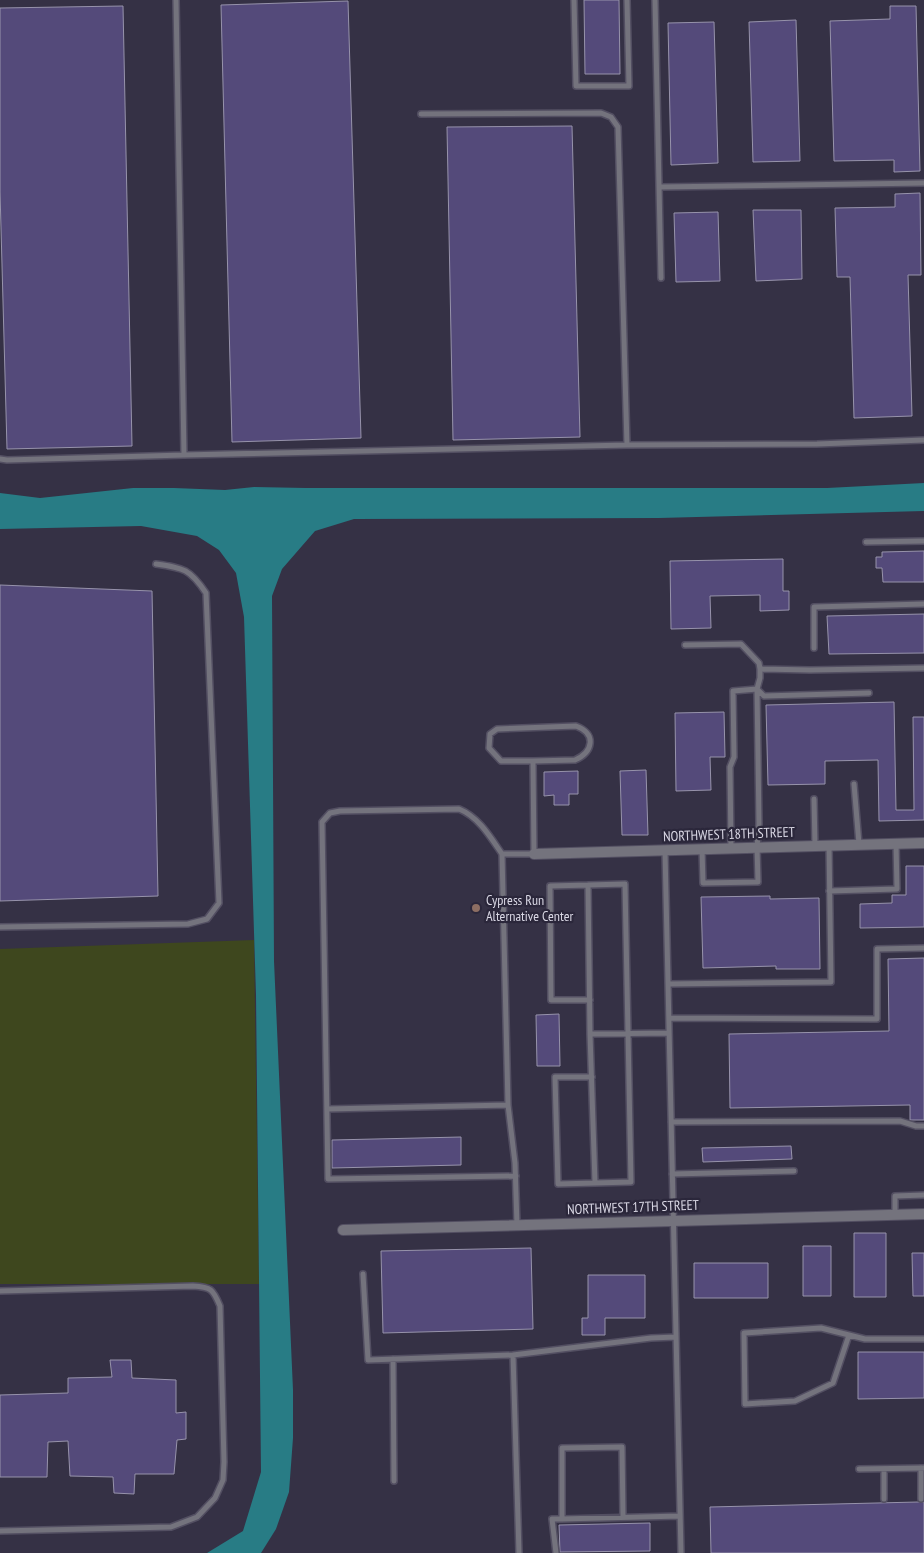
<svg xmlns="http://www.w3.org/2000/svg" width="924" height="1553" font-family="'PT Sans Narrow',sans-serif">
  <rect width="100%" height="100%" fill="#353145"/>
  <!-- green -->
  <path fill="#3e471e" d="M 254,940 L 259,1284 L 0,1284 L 0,949 Z"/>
  <!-- water -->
  <path fill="#287c85" d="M 924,483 L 924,511 L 659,518 L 354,519 L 315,531 L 282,569 L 272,596 L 274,961 L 293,1390 L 293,1438 L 289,1492 L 276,1529 L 261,1553 L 207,1553 L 243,1531 L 261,1472 L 256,995 L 244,617 L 236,573 L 219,550 L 197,536 L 141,526 L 0,529 L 0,493 L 40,498 L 133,488 L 174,488 L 225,490 L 254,487 L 306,488 L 827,488 Z"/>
  <!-- building -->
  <path fill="#544a7a" stroke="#9793ab" d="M 584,0 L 619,0 L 620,74 L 585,74 Z
    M 348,1 L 361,438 L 232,442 L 221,5 Z
    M 123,6 L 132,446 L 7,449 L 0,191 L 0,8 Z
    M 890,6 L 916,6 L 920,171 L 894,172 L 894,160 L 834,161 L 830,21 L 890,19 Z
    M 796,20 L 800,161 L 753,162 L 749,22 Z
    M 714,22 L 718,163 L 671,165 L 668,23 Z
    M 572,126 L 580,437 L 453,440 L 447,127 Z
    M 920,193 L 921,275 L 908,275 L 912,416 L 854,418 L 850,277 L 837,277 L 835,208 L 895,207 L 895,194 Z
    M 753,210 L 801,210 L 802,279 L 756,281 Z
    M 718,212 L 720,281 L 676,282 L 674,213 Z
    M 924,551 L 924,582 L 883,582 L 882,568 L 876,568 L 876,557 L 882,557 L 882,552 Z
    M 783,559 L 783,591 L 789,591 L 789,610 L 760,611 L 760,595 L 710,596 L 711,628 L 671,629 L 670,561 Z
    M 0,585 L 152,591 L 158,896 L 0,901 Z
    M 924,614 L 924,653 L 829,654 L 827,616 Z
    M 894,702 L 896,810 L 914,810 L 913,717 L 924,717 L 924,820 L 879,821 L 878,760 L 825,761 L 825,784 L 768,785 L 766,705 Z
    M 724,712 L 725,757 L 710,757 L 711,790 L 676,791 L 675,713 Z
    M 646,770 L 648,835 L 622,835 L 620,771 Z
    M 578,771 L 578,794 L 569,794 L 569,805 L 554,805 L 554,795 L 544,796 L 544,772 Z
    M 906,866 L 924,866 L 924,927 L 860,928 L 860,904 L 892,903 L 892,895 L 906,895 Z
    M 770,896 L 770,899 L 819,898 L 820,969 L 776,969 L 776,966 L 703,968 L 701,897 Z
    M 924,958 L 924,1120 L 910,1120 L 910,1105 L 730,1108 L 729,1034 L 889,1031 L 888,959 Z
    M 559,1014 L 560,1066 L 537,1066 L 536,1015 Z
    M 461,1137 L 461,1165 L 332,1168 L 332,1140 Z
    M 791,1146 L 792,1159 L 703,1162 L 702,1148 Z
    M 854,1233 L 886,1233 L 886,1297 L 854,1297 Z
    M 803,1246 L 831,1246 L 831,1296 L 803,1296 Z
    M 531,1248 L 533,1329 L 383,1333 L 381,1251 Z
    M 912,1253 L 924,1253 L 924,1296 L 913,1296 Z
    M 694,1263 L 768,1263 L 768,1298 L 694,1298 Z
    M 588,1275 L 645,1275 L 645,1318 L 605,1318 L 605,1335 L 582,1335 L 582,1318 L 588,1318 Z
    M 858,1352 L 924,1352 L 924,1398 L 858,1399 Z
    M 110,1360 L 131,1360 L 132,1378 L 176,1380 L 176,1413 L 186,1412 L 186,1439 L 177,1440 L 174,1474 L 135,1474 L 134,1494 L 114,1493 L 113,1477 L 70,1476 L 68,1441 L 48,1442 L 47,1477 L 0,1477 L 0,1395 L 68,1393 L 68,1378 L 112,1377 Z
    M 918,1502 L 924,1502 L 924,1553 L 711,1553 L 710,1507 Z
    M 650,1523 L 650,1551 L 560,1552 L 559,1525 Z"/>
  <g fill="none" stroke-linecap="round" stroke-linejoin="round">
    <defs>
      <path id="lane" d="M 176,0 L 184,455
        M 574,0 L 576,86 L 629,86 L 627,0
        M 655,0 L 661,278
        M 421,114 L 601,113 L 611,117 L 618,127 L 627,445
        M 660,187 L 924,183
        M 0,459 L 7,460 L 184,455 L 627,445 L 817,444 L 924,440
        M 866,542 L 924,541
        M 685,645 L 741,644 L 759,663 L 760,669 L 810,670 L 924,668
        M 814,648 L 814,607 L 924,604
        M 854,784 L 859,844
        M 814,799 L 815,846
        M 731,848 L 730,767 L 734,757 L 733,691 L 757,689 L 764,696 L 869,693
        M 702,849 L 703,883 L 758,882 L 757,847 L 759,824 L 757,689 L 760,678 L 760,669
        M 665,851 L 681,1553
        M 502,854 C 491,838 479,817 459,809 L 340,811 L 330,813 L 322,822 L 328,1179 L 516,1176
        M 588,885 L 550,886 L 551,1000 L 590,1000
        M 829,891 L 897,889 L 896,843
        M 0,927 L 188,924 L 207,919 L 219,903 L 206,593 C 190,569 184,568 156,564
        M 668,984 L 831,982 L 829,845
        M 669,1018 L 877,1019 L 877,949 L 924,948
        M 590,1034 L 595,1183 L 631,1182 L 625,884 L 588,885 L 590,1034 L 669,1033
        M 592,1077 L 555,1077 L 558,1184 L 595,1183
        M 327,1109 L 508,1105
        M 671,1122 L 900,1121 L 916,1126 L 924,1126
        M 672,1174 L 794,1171
        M 895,1214 L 895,1196 L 924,1195
        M 517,1225 L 515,1163 L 508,1105 L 502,854 L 534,854 L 533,761 L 575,760 C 593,752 597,734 576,726 L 497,729 L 490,734 L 489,748 L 501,761 L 533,761
        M 363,1274 L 368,1360 L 513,1355 L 519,1553
        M 0,1291 L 193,1286 C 211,1287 213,1289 220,1306 L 224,1462 L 223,1480 L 215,1498 L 197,1517 L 171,1527 L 0,1531
        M 849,1335 L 833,1383 L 795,1401 L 745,1404 L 744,1333 L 821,1328 L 865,1339 L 924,1339
        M 513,1355 L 651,1338 L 676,1337
        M 393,1359 L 394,1481
        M 859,1469 L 924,1468
        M 884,1469 L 884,1499
        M 921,1499 L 921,1468
        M 623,1517 L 622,1447 L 562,1448 L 562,1519 L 680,1516
        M 556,1553 L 552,1519 L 562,1519"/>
      <path id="street" d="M 534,854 L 924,843
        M 343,1230 L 924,1214"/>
    </defs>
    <!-- lane casing -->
    <use href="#lane" stroke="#534f62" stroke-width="8"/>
    <!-- street casing -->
    <use href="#street" stroke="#534f62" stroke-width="12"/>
    <!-- lane -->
    <use href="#lane" stroke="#74737d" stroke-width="5"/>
    <!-- street -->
    <use href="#street" stroke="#74737d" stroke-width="10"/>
  </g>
  <!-- markers -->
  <circle fill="#8d6e63" stroke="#2b273b" stroke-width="2" cx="476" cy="908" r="5"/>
  <g text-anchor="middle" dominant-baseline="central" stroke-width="4.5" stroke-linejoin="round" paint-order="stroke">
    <!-- street labels -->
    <g font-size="14" fill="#dad8e5" stroke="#2b273b">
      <text transform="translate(729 834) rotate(-2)">NORTHWEST 18TH STREET</text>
      <text transform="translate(633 1207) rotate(-2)">NORTHWEST 17TH STREET</text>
    </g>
    <!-- poi labels -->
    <g font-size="14" fill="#dad8e5" stroke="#2b273b" text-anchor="start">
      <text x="486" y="900">Cypress Run<tspan x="486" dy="16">Alternative Center</tspan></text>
    </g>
  </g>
</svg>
